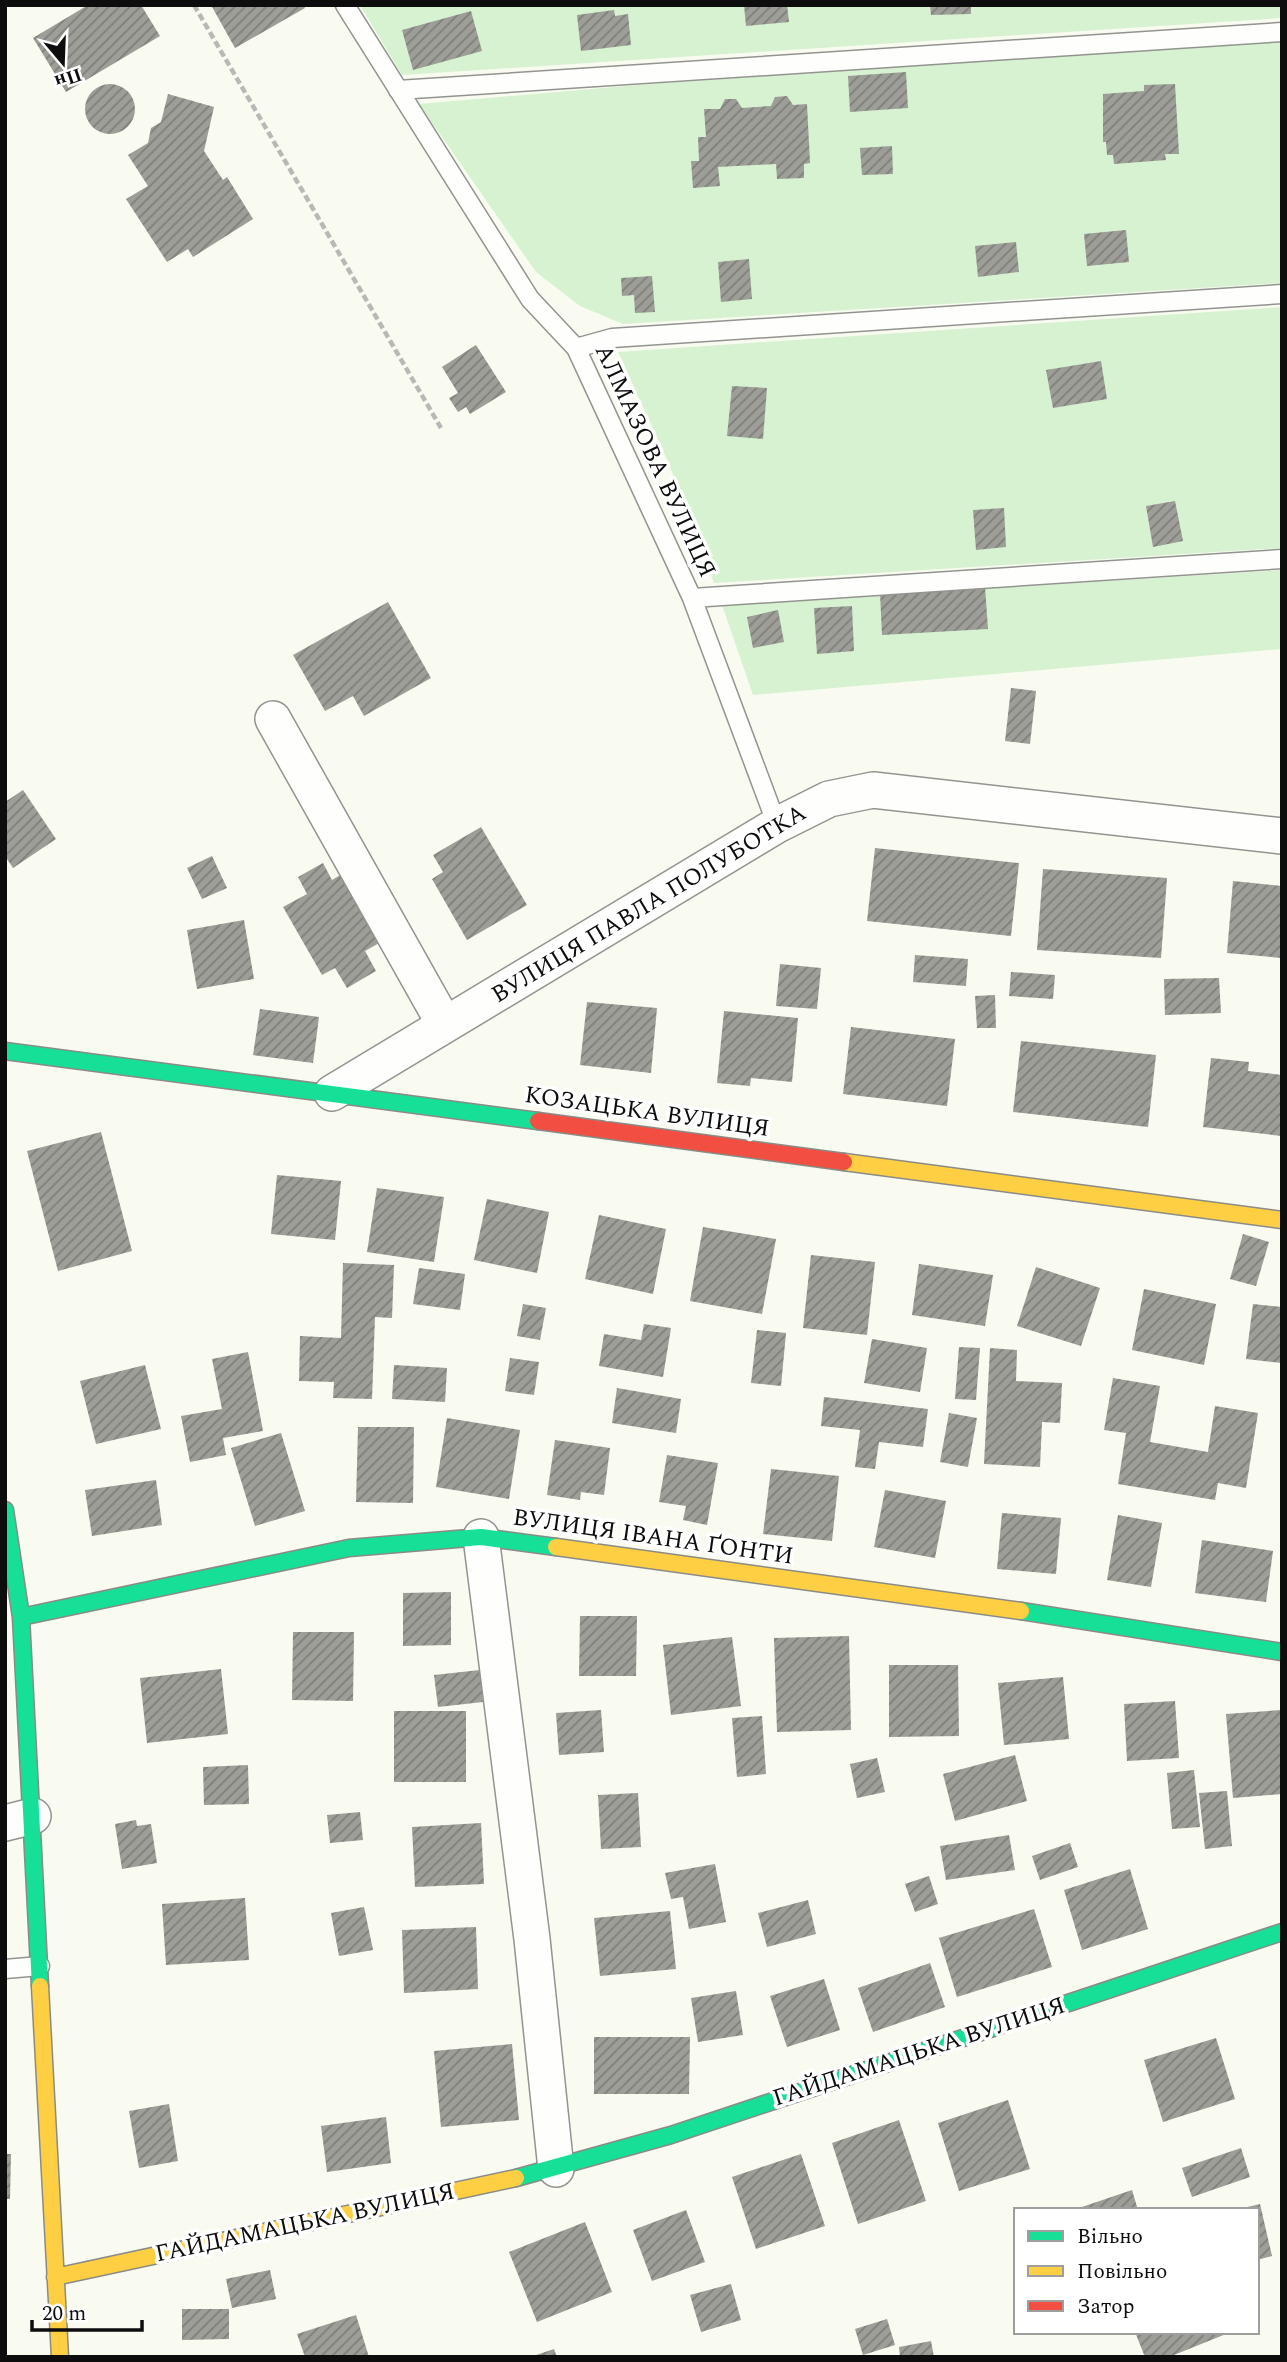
<svg xmlns="http://www.w3.org/2000/svg" width="1287" height="2362" font-family="Spectral,serif">
  <defs>
    <pattern id="building-hatch" width="6" height="6" patternUnits="userSpaceOnUse" patternTransform="scale(1.75)"><rect width="6" height="6" fill="#9d9e97"/><path d="M-1 1l2-2M0 6l6-6M5 7l2-2" fill="none" stroke="#7e7f7a"/></pattern>
  </defs>
  <rect width="100%" height="100%" fill="#f9fbf1"/>
  <!-- garden -->
  <path fill="#d6f2d0" d="M 360,5 L 1282,5 L 1282,18 L 402,75 Z
    M 1282,41 L 1282,283 L 623,324 L 580,306 L 536,272 L 419,104 L 650,84 Z
    M 1282,307 L 1282,548 L 714,583 L 670,466 L 618,352 Z
    M 1282,570 L 1282,649 L 753,695 L 722,605 Z"/>
  <!-- building -->
  <path fill="url(#building-hatch)" d="M 88,5 L 141,5 L 160,36 L 66,92 L 33,38 Z
    M 211,5 L 304,5 L 305,8 L 235,48 Z
    M 744,5 L 787,5 L 789,22 L 746,26 Z
    M 930,5 L 971,5 L 971,14 L 931,15 Z
    M 614,10 L 615,16 L 628,14 L 631,45 L 581,51 L 577,15 Z
    M 471,11 L 482,51 L 413,70 L 402,30 Z
    M 906,72 L 908,108 L 850,112 L 848,76 Z
    M85 109a25 25 0 1 1 50 0a25 25 0 1 1-50 0Z
    M 1175,84 L 1179,154 L 1165,154 L 1166,160 L 1114,164 L 1113,155 L 1107,155 L 1106,142 L 1103,142 L 1103,94 L 1144,91 L 1144,85 Z
    M 168,94 L 214,107 L 204,151 L 223,180 L 227,177 L 253,219 L 193,257 L 188,249 L 167,262 L 126,199 L 148,186 L 128,155 L 148,143 L 151,128 L 161,122 Z
    M 787,96 L 793,105 L 807,104 L 810,163 L 804,164 L 804,178 L 777,179 L 776,164 L 718,167 L 720,186 L 693,188 L 691,161 L 699,161 L 698,137 L 706,137 L 704,109 L 720,109 L 725,99 L 736,99 L 742,108 L 771,106 L 775,97 Z
    M 892,146 L 893,174 L 862,175 L 860,148 Z
    M 1126,230 L 1129,262 L 1087,266 L 1084,234 Z
    M 1016,242 L 1019,272 L 978,277 L 975,246 Z
    M 749,259 L 752,299 L 721,302 L 718,262 Z
    M 652,276 L 655,312 L 635,313 L 634,295 L 622,296 L 621,278 Z
    M 476,345 L 506,392 L 470,414 L 466,407 L 458,412 L 449,398 L 458,393 L 442,367 Z
    M 1101,361 L 1107,399 L 1053,408 L 1046,370 Z
    M 732,386 L 767,388 L 763,439 L 727,436 Z
    M 1175,501 L 1183,541 L 1153,547 L 1146,506 Z
    M 1004,508 L 1006,547 L 976,550 L 973,510 Z
    M 985,587 L 988,629 L 882,635 L 880,593 Z
    M 388,602 L 431,678 L 364,716 L 353,696 L 325,711 L 293,655 Z
    M 852,606 L 854,651 L 817,654 L 814,608 Z
    M 778,610 L 784,642 L 753,648 L 747,617 Z
    M 1011,688 L 1036,691 L 1030,744 L 1005,741 Z
    M 23,790 L 56,839 L 13,868 L 5,856 L 5,802 Z
    M 481,827 L 527,905 L 467,940 L 432,879 L 443,872 L 433,855 Z
    M 875,848 L 1019,863 L 1011,936 L 867,921 Z
    M 212,856 L 227,888 L 202,899 L 187,868 Z
    M 323,863 L 332,880 L 342,874 L 381,942 L 365,951 L 376,971 L 347,988 L 335,968 L 322,975 L 283,907 L 307,894 L 298,877 Z
    M 1043,869 L 1167,878 L 1161,958 L 1037,950 Z
    M 1233,881 L 1282,886 L 1282,958 L 1227,953 Z
    M 244,920 L 254,979 L 197,989 L 187,930 Z
    M 915,955 L 968,959 L 966,986 L 913,982 Z
    M 780,964 L 821,968 L 817,1009 L 776,1006 Z
    M 1011,972 L 1055,975 L 1053,999 L 1009,996 Z
    M 1219,978 L 1221,1013 L 1165,1015 L 1164,979 Z
    M 995,995 L 996,1028 L 977,1028 L 975,996 Z
    M 587,1002 L 657,1008 L 651,1073 L 580,1065 Z
    M 260,1009 L 319,1017 L 313,1063 L 253,1055 Z
    M 724,1011 L 798,1018 L 792,1082 L 751,1078 L 750,1086 L 717,1083 Z
    M 851,1027 L 955,1039 L 947,1106 L 843,1094 Z
    M 1021,1041 L 1156,1055 L 1148,1127 L 1013,1112 Z
    M 1211,1058 L 1249,1062 L 1248,1071 L 1282,1075 L 1282,1136 L 1203,1127 Z
    M 101,1132 L 132,1251 L 58,1271 L 27,1151 Z
    M 277,1175 L 341,1181 L 335,1240 L 271,1234 Z
    M 377,1188 L 444,1197 L 434,1262 L 367,1252 Z
    M 487,1199 L 549,1212 L 537,1273 L 474,1260 Z
    M 599,1215 L 666,1229 L 653,1294 L 585,1279 Z
    M 703,1227 L 776,1239 L 762,1314 L 690,1301 Z
    M 1243,1234 L 1269,1242 L 1256,1286 L 1230,1279 Z
    M 811,1255 L 875,1262 L 867,1335 L 803,1328 Z
    M 343,1263 L 394,1265 L 392,1318 L 375,1317 L 372,1399 L 333,1398 L 334,1382 L 299,1381 L 300,1336 L 341,1338 Z
    M 919,1264 L 993,1275 L 985,1326 L 912,1315 Z
    M 1036,1267 L 1100,1288 L 1081,1346 L 1017,1326 Z
    M 419,1268 L 465,1274 L 460,1310 L 413,1304 Z
    M 1144,1289 L 1216,1304 L 1204,1365 L 1132,1350 Z
    M 523,1304 L 546,1308 L 540,1340 L 517,1336 Z
    M 1253,1304 L 1282,1307 L 1282,1363 L 1246,1359 Z
    M 644,1324 L 671,1328 L 663,1377 L 599,1366 L 604,1334 L 641,1340 Z
    M 757,1330 L 786,1333 L 781,1386 L 751,1383 Z
    M 872,1339 L 927,1348 L 920,1392 L 864,1383 Z
    M 959,1347 L 980,1348 L 976,1400 L 955,1399 Z
    M 990,1348 L 1017,1350 L 1016,1381 L 1062,1383 L 1060,1423 L 1042,1422 L 1040,1467 L 984,1464 Z
    M 248,1352 L 263,1431 L 223,1438 L 226,1455 L 190,1462 L 181,1416 L 222,1409 L 212,1359 Z
    M 510,1358 L 539,1362 L 534,1395 L 505,1391 Z
    M 145,1365 L 161,1429 L 96,1444 L 80,1381 Z
    M 394,1365 L 447,1368 L 445,1402 L 392,1399 Z
    M 1113,1378 L 1160,1386 L 1150,1442 L 1208,1452 L 1215,1406 L 1258,1413 L 1246,1488 L 1218,1483 L 1215,1500 L 1118,1484 L 1126,1433 L 1104,1430 Z
    M 617,1388 L 681,1399 L 676,1433 L 612,1423 Z
    M 824,1397 L 928,1409 L 923,1447 L 879,1442 L 875,1469 L 855,1467 L 860,1430 L 821,1426 Z
    M 949,1413 L 977,1418 L 968,1467 L 940,1462 Z
    M 447,1418 L 520,1430 L 509,1499 L 436,1487 Z
    M 358,1427 L 414,1427 L 413,1503 L 356,1502 Z
    M 281,1433 L 305,1511 L 255,1526 L 231,1448 Z
    M 555,1440 L 610,1448 L 604,1495 L 581,1492 L 580,1500 L 547,1495 Z
    M 667,1455 L 718,1463 L 707,1525 L 683,1520 L 686,1506 L 659,1502 Z
    M 771,1469 L 839,1476 L 832,1541 L 763,1534 Z
    M 156,1480 L 162,1525 L 92,1536 L 85,1490 Z
    M 885,1490 L 946,1501 L 935,1558 L 874,1547 Z
    M 1002,1513 L 1061,1518 L 1056,1574 L 997,1569 Z
    M 1118,1515 L 1162,1523 L 1151,1587 L 1107,1580 Z
    M 1202,1540 L 1273,1551 L 1266,1602 L 1195,1593 Z
    M 451,1592 L 451,1645 L 403,1646 L 403,1593 Z
    M 580,1616 L 637,1616 L 636,1676 L 579,1676 Z
    M 293,1632 L 354,1632 L 353,1701 L 292,1700 Z
    M 849,1636 L 851,1730 L 777,1732 L 774,1638 Z
    M 732,1637 L 741,1706 L 671,1715 L 663,1645 Z
    M 889,1665 L 958,1665 L 959,1736 L 889,1737 Z
    M 221,1669 L 228,1734 L 147,1743 L 140,1678 Z
    M 480,1670 L 483,1702 L 438,1707 L 434,1675 Z
    M 1063,1677 L 1069,1739 L 1004,1745 L 998,1683 Z
    M 1175,1701 L 1179,1758 L 1127,1761 L 1124,1704 Z
    M 601,1710 L 604,1752 L 559,1755 L 556,1713 Z
    M 1281,1710 L 1282,1794 L 1233,1798 L 1226,1714 Z
    M 394,1711 L 466,1711 L 466,1782 L 394,1782 Z
    M 762,1716 L 766,1774 L 737,1777 L 732,1718 Z
    M 1015,1755 L 1027,1801 L 955,1821 L 943,1774 Z
    M 877,1758 L 885,1792 L 857,1798 L 850,1764 Z
    M 248,1765 L 249,1804 L 204,1805 L 203,1767 Z
    M 1194,1770 L 1200,1827 L 1172,1829 L 1167,1773 Z
    M 1227,1791 L 1232,1846 L 1205,1849 L 1199,1793 Z
    M 638,1793 L 641,1847 L 601,1849 L 598,1795 Z
    M 360,1812 L 363,1840 L 330,1843 L 327,1815 Z
    M 136,1820 L 137,1826 L 151,1824 L 157,1863 L 122,1869 L 115,1824 Z
    M 481,1823 L 484,1884 L 415,1887 L 412,1827 Z
    M 1009,1835 L 1015,1870 L 946,1880 L 940,1846 Z
    M 1070,1843 L 1078,1867 L 1040,1880 L 1032,1856 Z
    M 715,1864 L 726,1922 L 689,1929 L 683,1897 L 671,1899 L 665,1873 Z
    M 1130,1869 L 1148,1929 L 1082,1950 L 1064,1890 Z
    M 929,1876 L 938,1904 L 915,1912 L 905,1884 Z
    M 245,1898 L 249,1960 L 166,1965 L 162,1904 Z
    M 808,1900 L 816,1934 L 767,1947 L 758,1913 Z
    M 364,1907 L 373,1950 L 339,1956 L 331,1913 Z
    M 1034,1909 L 1052,1967 L 957,1997 L 939,1938 Z
    M 670,1911 L 676,1969 L 600,1976 L 594,1918 Z
    M 476,1927 L 478,1989 L 404,1993 L 402,1930 Z
    M 930,1963 L 945,2007 L 873,2032 L 858,1988 Z
    M 824,1979 L 840,2030 L 787,2047 L 770,1996 Z
    M 736,1991 L 743,2035 L 698,2042 L 691,1998 Z
    M 594,2037 L 690,2037 L 689,2094 L 594,2094 Z
    M 1216,2038 L 1235,2099 L 1163,2122 L 1144,2060 Z
    M 512,2044 L 519,2120 L 441,2127 L 434,2051 Z
    M 1008,2100 L 1030,2169 L 959,2191 L 938,2123 Z
    M 169,2104 L 178,2161 L 139,2168 L 129,2111 Z
    M 386,2117 L 391,2163 L 327,2172 L 321,2126 Z
    M 899,2120 L 926,2201 L 858,2224 L 832,2143 Z
    M 1241,2148 L 1250,2177 L 1192,2197 L 1182,2168 Z
    M 5,2154 L 11,2154 L 10,2199 L 5,2199 Z
    M 801,2154 L 825,2226 L 756,2249 L 732,2177 Z
    M 1132,2190 L 1138,2210 L 1076,2210 L 1076,2209 Z
    M 1260,2204 L 1272,2256 L 1257,2260 L 1257,2210 L 1239,2209 Z
    M 686,2210 L 705,2262 L 652,2281 L 633,2230 Z
    M 585,2222 L 612,2292 L 537,2322 L 509,2252 Z
    M 270,2270 L 276,2299 L 232,2308 L 226,2279 Z
    M 731,2284 L 741,2320 L 701,2332 L 690,2295 Z
    M 182,2309 L 229,2309 L 229,2339 L 182,2340 Z
    M 356,2315 L 369,2357 L 305,2357 L 297,2334 Z
    M 887,2319 L 895,2345 L 863,2355 L 855,2329 Z
    M 1135,2332 L 1231,2332 L 1169,2357 L 1145,2357 Z
    M 931,2341 L 934,2357 L 900,2357 L 899,2347 Z
    M 554,2349 L 557,2357 L 533,2357 L 533,2356 Z"/>
  <g fill="none" stroke-linecap="round" stroke-linejoin="round">
    <defs>
      <path id="lane" d="M 345,5 L 530,299 L 576,348 L 692,598 L 777,825
        M 398,90 L 1282,32
        M 576,348 L 612,338 L 1282,294
        M 692,598 L 1282,559
        M 5,1969 L 40,1966"/>
      <path id="street" d="M 273,719 L 445,1025
        M 332,1093 L 777,825 L 829,799 L 873,790 L 1282,836
        M 481,1537 L 532,1939 L 556,2169
        M 5,1823 L 33,1816"/>
      <path id="fast" d="M 5,1051 L 538,1121
        M 5,1510 L 21,1617 L 40,1986
        M 1021,1611 L 1282,1652
        M 21,1617 L 349,1548 L 481,1537 L 556,1547
        M 516,2178 L 671,2135 L 1282,1932"/>
      <path id="slow" d="M 844,1162 L 1282,1220
        M 556,1547 L 1021,1611
        M 40,1986 L 60,2357
        M 55,2277 L 516,2178"/>
      <path id="jam" d="M 538,1121 L 844,1162"/>
    </defs>
    <!-- lane casing -->
    <use href="#lane" stroke="#939490" stroke-width="21"/>
    <!-- street casing -->
    <use href="#street" stroke="#939490" stroke-width="38"/>
    <!-- fast casing -->
    <use href="#fast" stroke="#8a8b86" stroke-width="19"/>
    <!-- slow casing -->
    <use href="#slow" stroke="#8a8b86" stroke-width="19"/>
    <!-- jam casing -->
    <use href="#jam" stroke="#8a8b86" stroke-width="19"/>
    <!-- path -->
    <path stroke="#b8b8b6" stroke-width="4.5" stroke-dasharray="7 3.5" stroke-linecap="butt" d="M 194,5 L 441,428"/>
    <!-- lane -->
    <use href="#lane" stroke="#fefefd" stroke-width="18"/>
    <!-- street -->
    <use href="#street" stroke="#fefefd" stroke-width="35"/>
    <!-- fast -->
    <use href="#fast" stroke="#16e098" stroke-width="16"/>
    <!-- slow -->
    <use href="#slow" stroke="#ffcf43" stroke-width="16"/>
    <!-- jam -->
    <use href="#jam" stroke="#f24e42" stroke-width="16"/>
  </g>
  <g text-anchor="middle" dominant-baseline="central" stroke-width="7" stroke-linejoin="round" paint-order="stroke">
    <!-- street labels -->
    <g font-size="24" fill="#0d0d0d" stroke="#fff">
      <text transform="translate(655 461) rotate(65)">АЛМАЗОВА ВУЛИЦЯ</text>
      <text transform="translate(649 904) rotate(-31)">ВУЛИЦЯ ПАВЛА ПОЛУБОТКА</text>
      <text transform="translate(647 1112) rotate(8)">КОЗАЦЬКА ВУЛИЦЯ</text>
      <text transform="translate(653 1537) rotate(8)">ВУЛИЦЯ ІВАНА ҐОНТИ</text>
      <text transform="translate(919 2052) rotate(-18)">ГАЙДАМАЦЬКА ВУЛИЦЯ</text>
      <text transform="translate(305 2223) rotate(-12)">ГАЙДАМАЦЬКА ВУЛИЦЯ</text>
    </g>
  </g>
  <!-- border -->
  <rect width="1287" height="2362" fill="none" stroke="#0d0d0d" stroke-width="14"/>
  <!-- legend -->
  <rect x="1014" y="2208" width="245" height="126" fill="#ffffff" stroke="#9e9e9e" stroke-width="2"/>
  <rect x="1028" y="2231" width="35" height="10" fill="#16e098" stroke="#9e9e9e" stroke-width="2"/>
  <text x="1077" y="2243" font-size="21" fill="#0d0d0d">Вільно</text>
  <rect x="1028" y="2266" width="35" height="10" fill="#ffcf43" stroke="#9e9e9e" stroke-width="2"/>
  <text x="1077" y="2278" font-size="21" fill="#0d0d0d">Повільно</text>
  <rect x="1028" y="2301" width="35" height="10" fill="#f24e42" stroke="#9e9e9e" stroke-width="2"/>
  <text x="1077" y="2313" font-size="21" fill="#0d0d0d">Затор</text>
  <!-- north arrow -->
  <g transform="translate(63 63) rotate(161)" stroke="#ffffff" stroke-width="5" paint-order="stroke">
  <path d="M0-5L12 26L0 18L-12 26Z" fill="#0d0d0d"/>
  <text y="-10" font-size="19" font-weight="bold" text-anchor="middle" fill="#0d0d0d">Пн</text>
  </g>
  <!-- scale -->
  <path d="M32 2320v10h110v-10" fill="none" stroke="#0d0d0d" stroke-width="3.5"/>
  <text x="42" y="2320" font-size="21" fill="#0d0d0d" stroke="#ffffff" stroke-width="5" paint-order="stroke">20 m</text>
</svg>
